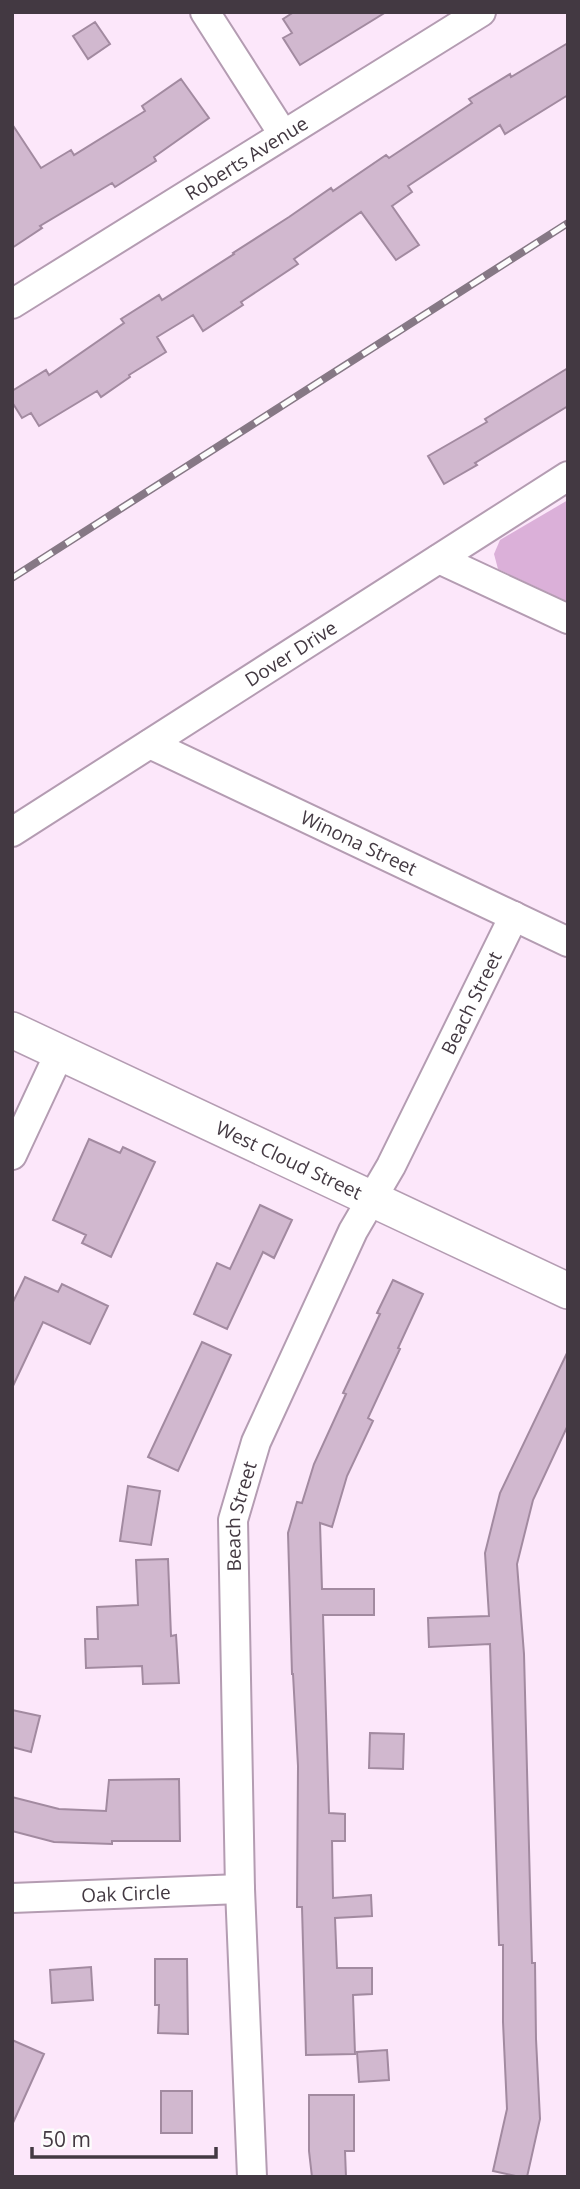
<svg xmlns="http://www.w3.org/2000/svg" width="580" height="2189" font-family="'Open Sans',sans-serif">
  <rect width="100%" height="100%" fill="#fce7fa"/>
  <!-- green -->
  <path fill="#dbb0d9" d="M 568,500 L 568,602 L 498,569 L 494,554 L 500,540 Z"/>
  <!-- building -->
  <path fill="#d1b8cf" stroke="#a28aa0" stroke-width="2" d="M 294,12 L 386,12 L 300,65 L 283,38 L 292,33 L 283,19 Z
    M 95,22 L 110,44 L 88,59 L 73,36 Z
    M 568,43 L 568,95 L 505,134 L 500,125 L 408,186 L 412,192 L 392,206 L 419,245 L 396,260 L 361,212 L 294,259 L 298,264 L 241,302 L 243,305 L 203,331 L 193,315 L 157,337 L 166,352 L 129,375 L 130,377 L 101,397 L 97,391 L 39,426 L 31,413 L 22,418 L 12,402 L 12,391 L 46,370 L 49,375 L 124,323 L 121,319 L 159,295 L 162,300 L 234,254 L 233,253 L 289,217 L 331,188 L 333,191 L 386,155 L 389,158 L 472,103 L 469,99 L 510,74 L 511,77 Z
    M 181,79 L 209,118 L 154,157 L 156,161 L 115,187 L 112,183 L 40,226 L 42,228 L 12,248 L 12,124 L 41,168 L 71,150 L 74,155 L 145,111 L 142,106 Z
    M 568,368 L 568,406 L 475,463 L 477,465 L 444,484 L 428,456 L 487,422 L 485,419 Z
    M 89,1139 L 120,1153 L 123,1147 L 155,1162 L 111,1257 L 82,1243 L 86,1235 L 53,1220 Z
    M 260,1205 L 292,1220 L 274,1258 L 263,1252 L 227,1329 L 194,1314 L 217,1263 L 230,1269 Z
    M 25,1277 L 58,1292 L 62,1284 L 108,1306 L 90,1344 L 43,1322 L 12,1388 L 12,1304 Z
    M 393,1280 L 423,1294 L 398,1348 L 400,1349 L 368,1418 L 373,1421 L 347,1476 L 332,1527 L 320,1523 L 322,1589 L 374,1589 L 374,1615 L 323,1615 L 329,1813 L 345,1814 L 345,1841 L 332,1841 L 333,1898 L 371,1895 L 372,1916 L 335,1918 L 337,1968 L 372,1968 L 372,1994 L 353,1995 L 355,2054 L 306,2055 L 302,1907 L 297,1907 L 298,1766 L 293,1674 L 292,1674 L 288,1533 L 297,1502 L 302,1503 L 314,1464 L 346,1394 L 343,1393 L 380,1314 L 377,1313 Z
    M 202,1342 L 231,1355 L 178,1471 L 148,1457 Z
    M 568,1351 L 568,1425 L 533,1500 L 517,1564 L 524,1654 L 532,1963 L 535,1963 L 536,2039 L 540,2119 L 527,2177 L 520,2177 L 493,2171 L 507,2109 L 503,2022 L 503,1945 L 499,1945 L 490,1644 L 429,1647 L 428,1618 L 489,1616 L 485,1553 L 500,1493 Z
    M 128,1486 L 160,1491 L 151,1545 L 120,1541 Z
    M 168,1559 L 171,1636 L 176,1635 L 179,1683 L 143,1684 L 142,1666 L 86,1668 L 85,1639 L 98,1639 L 97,1607 L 138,1605 L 136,1560 Z
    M 12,1710 L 40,1716 L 31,1752 L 12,1747 Z
    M 370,1733 L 404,1734 L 403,1769 L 369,1768 Z
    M 179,1779 L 180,1841 L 112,1841 L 112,1844 L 54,1842 L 12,1831 L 12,1797 L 59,1809 L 106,1811 L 109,1780 Z
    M 155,1959 L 187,1959 L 188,2034 L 158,2033 L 159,2005 L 155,2005 Z
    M 91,1967 L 93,2000 L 52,2003 L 50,1970 Z
    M 12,2040 L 44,2054 L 12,2125 Z
    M 387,2050 L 389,2080 L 359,2082 L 357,2052 Z
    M 161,2091 L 192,2091 L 192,2133 L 161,2133 Z
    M 309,2095 L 354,2095 L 354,2151 L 345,2151 L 346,2177 L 312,2177 L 309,2151 Z"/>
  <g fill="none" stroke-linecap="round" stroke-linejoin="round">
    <defs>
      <g id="minor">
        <path d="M 205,12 L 283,134"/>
        <path id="s1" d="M 12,304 L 481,12"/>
        <path d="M 439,559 L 568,619"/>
        <path id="s2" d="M 150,744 L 568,942"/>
        <path id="s3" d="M 12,832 L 568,476"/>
        <path d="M 12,1155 L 60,1052"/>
        <path id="s4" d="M 12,1898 L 240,1889"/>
        <path id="s5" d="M 252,2177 L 240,1889 L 233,1520 L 256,1442 L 353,1231 L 391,1166 L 514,916"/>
      </g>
      <g id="major">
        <path id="s6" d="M 12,1030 L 568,1291"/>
      </g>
    </defs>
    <!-- minor casing -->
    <use href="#minor" stroke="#b49cb2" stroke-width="32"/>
    <!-- major casing -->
    <use href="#major" stroke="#b49cb2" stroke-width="38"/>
    <!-- minor -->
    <use href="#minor" stroke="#fff" stroke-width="28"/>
    <!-- major -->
    <use href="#major" stroke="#fff" stroke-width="35"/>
    <defs>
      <path id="rail" d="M 12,578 L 568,223"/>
    </defs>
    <!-- rail casing -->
    <use href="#rail" stroke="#867885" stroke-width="8"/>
    <!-- rail -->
    <use href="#rail" stroke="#fcfcfc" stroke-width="5" stroke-dasharray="16" stroke-linecap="butt"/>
  </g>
  <g text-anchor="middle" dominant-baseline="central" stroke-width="6" stroke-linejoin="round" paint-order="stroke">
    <!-- street labels -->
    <g font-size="19" fill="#433942" stroke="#fcfcfc">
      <text stroke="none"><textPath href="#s1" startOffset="276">Roberts Avenue</textPath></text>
      <text stroke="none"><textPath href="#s3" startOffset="331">Dover Drive</textPath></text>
      <text stroke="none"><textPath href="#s2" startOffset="231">Winona Street</textPath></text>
      <text stroke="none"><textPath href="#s5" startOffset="1228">Beach Street</textPath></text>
      <text stroke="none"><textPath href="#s6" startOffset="306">West Cloud Street</textPath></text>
      <text stroke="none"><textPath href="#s5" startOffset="662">Beach Street</textPath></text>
      <text stroke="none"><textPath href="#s4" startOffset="114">Oak Circle</textPath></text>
    </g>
  </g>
  <!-- border -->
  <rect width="580" height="2189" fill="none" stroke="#433942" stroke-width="28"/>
  <!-- scale -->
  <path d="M32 2147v10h184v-10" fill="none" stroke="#433942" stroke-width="3.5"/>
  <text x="42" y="2147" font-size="21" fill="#433942" stroke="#fcfcfc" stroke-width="5" paint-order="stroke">50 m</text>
</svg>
